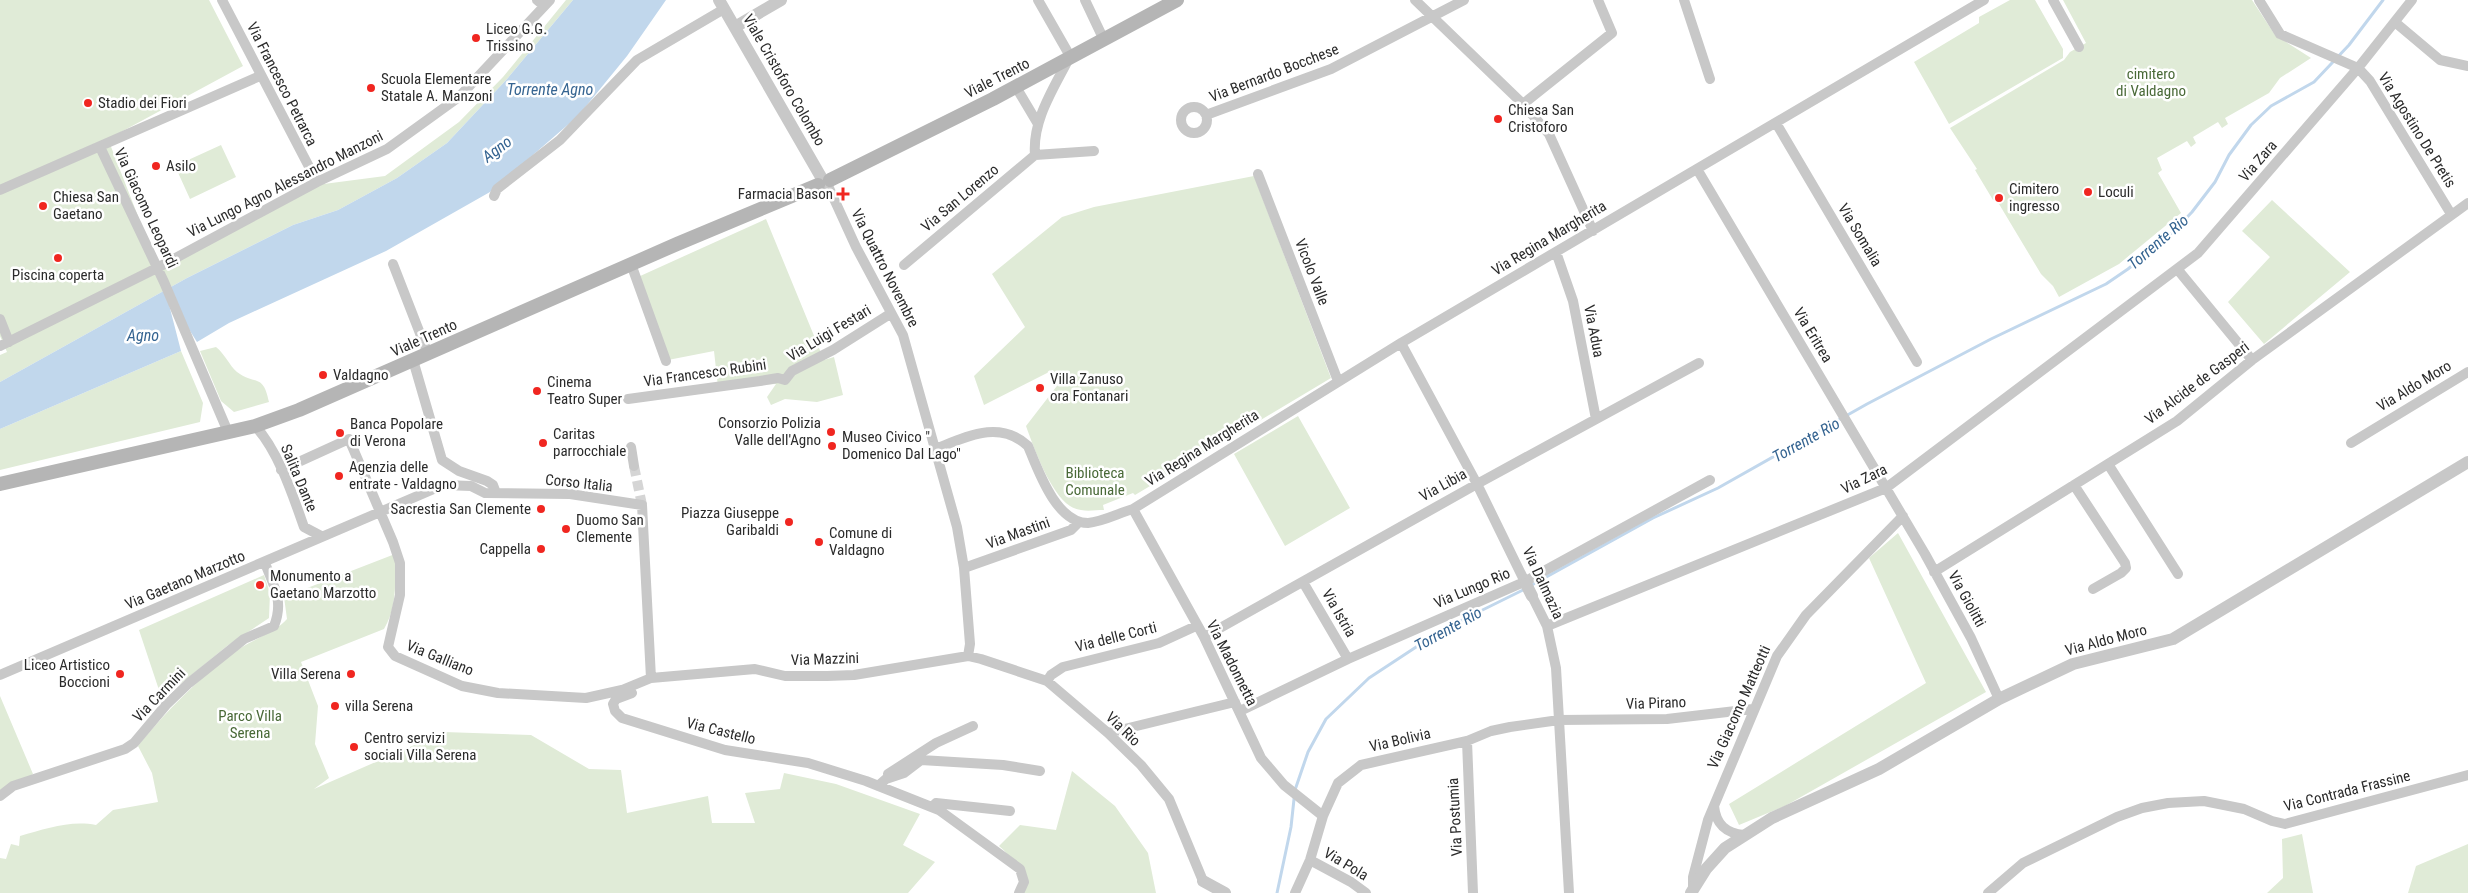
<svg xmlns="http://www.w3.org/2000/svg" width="2468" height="893" font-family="'Roboto Condensed',sans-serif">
  <rect width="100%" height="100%" fill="#fff"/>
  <!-- green -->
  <path fill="#e0ebd7" d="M 0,0 L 209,0 L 243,66 L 108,139 L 157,265 L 316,185 L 385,176 L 459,122 L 503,77 L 566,0 L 573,0 L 507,79 L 447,143 L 397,178 L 338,210 L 293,225 L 187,278 L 0,382 L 0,355 L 7,352 L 0,336 Z
    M 2010,0 L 2035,0 L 2063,49 L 2063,58 L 1949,124 L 1914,62 L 1979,23 L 1979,17 Z
    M 2063,0 L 2252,0 L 2275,35 L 2311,58 L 2280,78 L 2269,93 L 2225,118 L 2228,124 L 2222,128 L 2218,122 L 2193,137 L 2196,143 L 2191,147 L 2187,141 L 2157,158 L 2162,170 L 2158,173 L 2181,213 L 2119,264 L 2059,297 L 2053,286 L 2041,274 L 1996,199 L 1993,200 L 1975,170 L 1977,169 L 1950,128 L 2064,60 L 2070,52 L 2086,43 Z
    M 221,145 L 236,177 L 190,199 L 175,166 Z
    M 1254,176 L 1331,378 L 1135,495 L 1133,493 L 1103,505 L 1104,510 C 1093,510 1081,513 1070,506 C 1050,493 1034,448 1026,426 L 1060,382 L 1053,370 L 984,405 L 974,376 L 1025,327 L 992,274 L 1062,217 L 1094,207 Z
    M 2272,200 L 2350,272 L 2264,344 L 2228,302 L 2270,257 L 2242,231 Z
    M 766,219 L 824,360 L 834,357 L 843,395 L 817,402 L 785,399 L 771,405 L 767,397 L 776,384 L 718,387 L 714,351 L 668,360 L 638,277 Z
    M 216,347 C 225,354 229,365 237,372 C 255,386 263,372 269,402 L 234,412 L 221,401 L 200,351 Z
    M 181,351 L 203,403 L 200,422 L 0,470 L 0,429 Z
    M 1298,416 L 1350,508 L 1285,546 L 1234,454 Z
    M 1898,533 L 1986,692 L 1785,806 L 1739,825 L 1729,804 L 1926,683 L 1869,558 Z
    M 395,554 C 395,580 398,605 384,629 L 301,662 L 318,706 L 315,744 L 329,778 L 314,789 L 444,732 L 531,735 L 589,769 L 621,770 L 627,813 L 708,796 L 712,823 L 755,823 L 745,793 L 780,789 L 784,773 L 836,784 L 920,814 L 903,845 L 935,862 L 908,893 L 0,893 L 0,858 L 6,859 L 11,844 L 19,846 L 20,836 C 45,829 70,820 96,825 L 113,810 L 158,802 L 152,773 L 138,746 L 141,742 C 168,710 196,681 229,656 C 246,642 275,633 287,619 L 284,597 Z
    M 264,575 L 270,593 L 269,618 L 227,646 L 162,699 L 139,630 Z
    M 0,696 L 33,774 L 0,794 Z
    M 1072,771 L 1115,806 L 1148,853 L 1156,893 L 1021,893 C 1024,873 1013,858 999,846 L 1020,825 L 1056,830 Z
    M 2302,834 L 2313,893 L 2267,893 L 2283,878 L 2282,839 Z
    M 2468,844 L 2468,893 L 2408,893 L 2416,866 Z"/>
  <!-- water -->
  <path fill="#c1d7ec" d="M 573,0 L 666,0 L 627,56 L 578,116 L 490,192 L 386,251 L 229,323 L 197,342 L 166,293 L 181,351 L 0,429 L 0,382 L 187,278 L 293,225 L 338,210 L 397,178 L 447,143 L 507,79 Z"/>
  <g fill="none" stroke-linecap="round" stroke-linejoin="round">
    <!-- stream -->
    <path stroke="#c1d7ec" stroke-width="3" d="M 1530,586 L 1653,518 L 1718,488 L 1867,404 L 1991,339 L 2106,284 L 2128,269 L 2172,233 L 2192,212 L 2215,182 L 2229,155 L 2251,125 L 2271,106 L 2314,82 L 2349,45 L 2383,0
      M 1277,893 L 1291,827 L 1295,790 L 1308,752 L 1326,719 L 1369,678 L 1442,630 L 1525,589"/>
    <!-- minor-tunnel -->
    <path stroke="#d5d5d5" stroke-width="10" stroke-dasharray="10 5" stroke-linecap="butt" d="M 634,466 L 642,505"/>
    <!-- minor -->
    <path stroke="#c8c8c8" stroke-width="10" d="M 222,0 L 317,182
      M 537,0 L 544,6
      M 1085,0 L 1103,38
      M 1415,0 L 1523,104 L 1549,134 L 1593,231
      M 1684,0 L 1710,79
      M 2053,0 L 2079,47
      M 2259,0 L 2280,34 L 2358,68 L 2370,81 L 2451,214
      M 2396,23 L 2440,60 L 2468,66
      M 1016,87 L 1038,124
      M 1523,104 L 1612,33 L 1598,0
      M1181 120a13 13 0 1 1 26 0a13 13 0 1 1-26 0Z
      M 1206,115 L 1331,69 L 1464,0
      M 1776,123 L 1917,362
      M 100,147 L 164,282 L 228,432
      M 1035,155 C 1032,119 1055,87 1070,56 L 1038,0
      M 1035,155 L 1094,151
      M 1697,169 L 1925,554 L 1971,638 L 1999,699
      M 1258,174 L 1338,381
      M 829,188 L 856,247 L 903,335 L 957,527 L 964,568 L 970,644 L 968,656
      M 0,190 L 260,76
      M 494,196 L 497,189 L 560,140 L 637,60 L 724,9
      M 1556,252 L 1573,301 L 1596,419
      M 393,264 L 428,354
      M 631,264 L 666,361
      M 904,265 L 1035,155
      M 2178,270 L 2252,360
      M 0,319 L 9,342
      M 1401,343 L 1477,484 L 1526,584
      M 0,346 L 157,268 L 317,182 L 387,149 L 459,97 L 550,0
      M 413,360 L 442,460 L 459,471 L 487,481 L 493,485 L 496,493
      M 628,399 L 760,381 L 778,378 L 785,380 L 792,371 L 833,350 L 890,314
      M 255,426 C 278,450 293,496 304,527 L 321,536
      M 2351,443 L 2468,372
      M 631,447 L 634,466
      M 935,449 C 966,437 999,419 1028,446 C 1038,470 1056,523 1088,523 C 1102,522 1119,513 1133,509 L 1401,343 L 1984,0
      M 2108,464 L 2178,574
      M 281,470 L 349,439 L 393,542 L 400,563 L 400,595 L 388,647 L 395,656 L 462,686 L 498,693 L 586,698 L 622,690 L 651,678 L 755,669 L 785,676 L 827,676 L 854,675 L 968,656 L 981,659 L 1047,681 L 1108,733 L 1141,765 L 1169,799 L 1203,881
      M 2074,485 L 2125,563 L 2126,568 L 2121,573 L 2093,589
      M 1133,509 L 1204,637 L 1261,758 L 1284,785 L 1323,816
      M 964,568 L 1071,530 L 1079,522
      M 1934,572 L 2177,421 L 2252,360 L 2468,203
      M 1303,582 L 1348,659
      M 1532,596 L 1547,626 L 1556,668 L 1569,893
      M 1547,626 L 1886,488 L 2198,253 L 2358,68 L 2412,0
      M 1204,637 L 1477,484 L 1699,363
      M 0,675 L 443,485 L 471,486 L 485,493 L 570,494 L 642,505 L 651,678
      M 1047,681 L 1051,675 L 1063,667 L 1159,643 L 1196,626
      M 632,693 L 616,699 L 613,704 L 615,711 L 622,718 L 725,750 L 808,763 L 866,781 L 939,810 L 1020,869 L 1024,882 L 1019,893
      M 1240,711 L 1348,659 L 1524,582 L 1710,480
      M 1108,733 L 1235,702
      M 1467,741 L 1473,893
      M 888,774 L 936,743 L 973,726
      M 878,786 L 886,779 L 904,773 L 921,760 L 1003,765 L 1040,771
      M 0,796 L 13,786 L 125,749 L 134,743 L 166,705 L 189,683 L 244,639 L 274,626 C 284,601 274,587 265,563
      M 1714,806 C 1716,825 1726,833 1744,835
      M 932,807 L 936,803 L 1010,811
      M 1310,860 L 1351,882 L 1366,893
      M 1693,889 L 1693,877 L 1708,820 L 1777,656 L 1806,615 L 1903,516
      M 1295,893 L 1310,860 L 1323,816 L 1338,783 L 1361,765 L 1467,741 L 1491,731 L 1510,727 L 1559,720 L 1667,719 L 1753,709
      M 1988,893 L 2023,863 L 2117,817 L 2142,808 L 2168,803 L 2204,801 L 2244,809 L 2272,821 L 2285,824 L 2468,775"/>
    <!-- tertiary -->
    <path stroke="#c8c8c8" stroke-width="12" d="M 719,0 L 821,177
      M 735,27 L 781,0
      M 1526,584 L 1532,596
      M 1203,881 L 1225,893
      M 1691,893 L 1706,869 L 1725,848 L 1772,818 L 1879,769 L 1999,699 L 2073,664 L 2173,639 L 2468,462"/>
    <!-- secondary -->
    <path stroke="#b5b5b5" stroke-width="14" d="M 830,180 L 993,99 L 1177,0
      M 0,484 L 255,426 L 299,410 L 677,244 L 818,185"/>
  </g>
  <!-- markers -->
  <g fill="#f02620" stroke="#fff" stroke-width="2">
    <circle cx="476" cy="38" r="5"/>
    <circle cx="371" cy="88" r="5"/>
    <circle cx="88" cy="103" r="5"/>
    <circle cx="1498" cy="119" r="5"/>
    <circle cx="156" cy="166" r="5"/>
    <circle cx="2088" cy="192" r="5"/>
    <path d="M840.5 186.5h5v5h5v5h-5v5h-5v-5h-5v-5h5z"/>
    <circle cx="1999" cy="198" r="5"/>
    <circle cx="43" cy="206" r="5"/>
    <circle cx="58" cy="258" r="5"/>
    <circle cx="323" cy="375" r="5"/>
    <circle cx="1040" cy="388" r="5"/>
    <circle cx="537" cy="391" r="5"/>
    <circle cx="831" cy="432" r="5"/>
    <circle cx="340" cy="433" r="5"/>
    <circle cx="543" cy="443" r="5"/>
    <circle cx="832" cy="446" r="5"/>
    <circle cx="339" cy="476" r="5"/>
    <circle cx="541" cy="509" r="5"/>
    <circle cx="789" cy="522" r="5"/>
    <circle cx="566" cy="529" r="5"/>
    <circle cx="819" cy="542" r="5"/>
    <circle cx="541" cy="549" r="5"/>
    <circle cx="260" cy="585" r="5"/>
    <circle cx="120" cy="674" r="5"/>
    <circle cx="351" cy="674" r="5"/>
    <circle cx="335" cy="706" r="5"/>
    <circle cx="354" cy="747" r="5"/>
  </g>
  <g text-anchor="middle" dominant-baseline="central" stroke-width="5" stroke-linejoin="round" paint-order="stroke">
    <!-- poi labels -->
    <g font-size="15" fill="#2b2b2b" stroke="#fff" text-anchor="start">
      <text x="486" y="29">Liceo G.G.<tspan x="486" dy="17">Trissino</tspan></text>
      <text x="381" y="79">Scuola Elementare<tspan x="381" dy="17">Statale A. Manzoni</tspan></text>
      <text x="98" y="103">Stadio dei Fiori</text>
      <text x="1508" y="110">Chiesa San<tspan x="1508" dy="17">Cristoforo</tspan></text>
      <text x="166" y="166">Asilo</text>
      <text x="2009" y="189">Cimitero<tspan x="2009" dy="17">ingresso</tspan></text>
      <text x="2098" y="192">Loculi</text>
      <text x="833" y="194" text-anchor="end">Farmacia Bason</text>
      <text x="53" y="197">Chiesa San<tspan x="53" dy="17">Gaetano</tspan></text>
      <text x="58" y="275" text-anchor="middle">Piscina coperta</text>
      <text x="333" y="375">Valdagno</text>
      <text x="1050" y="379">Villa Zanuso<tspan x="1050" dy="17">ora Fontanari</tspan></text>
      <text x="547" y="382">Cinema<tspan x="547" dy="17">Teatro Super</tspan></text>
      <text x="821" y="423" text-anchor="end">Consorzio Polizia<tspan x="821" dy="17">Valle dell'Agno</tspan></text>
      <text x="350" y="424">Banca Popolare<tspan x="350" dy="17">di Verona</tspan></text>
      <text x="553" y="434">Caritas<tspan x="553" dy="17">parrocchiale</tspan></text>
      <text x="842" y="437">Museo Civico "<tspan x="842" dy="17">Domenico Dal Lago"</tspan></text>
      <text x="349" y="467">Agenzia delle<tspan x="349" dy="17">entrate - Valdagno</tspan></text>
      <text x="531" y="509" text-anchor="end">Sacrestia San Clemente</text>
      <text x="779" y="513" text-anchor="end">Piazza Giuseppe<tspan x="779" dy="17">Garibaldi</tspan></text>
      <text x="576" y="520">Duomo San<tspan x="576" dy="17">Clemente</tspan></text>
      <text x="829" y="533">Comune di<tspan x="829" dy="17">Valdagno</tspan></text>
      <text x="531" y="549" text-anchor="end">Cappella</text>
      <text x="270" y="576">Monumento a<tspan x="270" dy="17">Gaetano Marzotto</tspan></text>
      <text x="110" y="665" text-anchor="end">Liceo Artistico<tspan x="110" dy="17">Boccioni</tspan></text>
      <text x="341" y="674" text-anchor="end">Villa Serena</text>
      <text x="345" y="706">villa Serena</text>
      <text x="364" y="738">Centro servizi<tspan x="364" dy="17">sociali Villa Serena</tspan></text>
    </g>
    <!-- street labels -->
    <g font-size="15" fill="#2b2b2b" stroke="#fff">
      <text transform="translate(1274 73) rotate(-21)">Via Bernardo Bocchese</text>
      <text transform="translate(997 78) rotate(-27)">Viale Trento</text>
      <text transform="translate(784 80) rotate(60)">Viale Cristoforo Colombo</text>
      <text transform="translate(282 84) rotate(63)">Via Francesco Petrarca</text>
      <text transform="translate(2417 130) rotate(58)">Via Agostino De Pretis</text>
      <text transform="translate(2258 161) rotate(-49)">Via Zara</text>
      <text transform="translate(285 184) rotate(-27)">Via Lungo Agno Alessandro Manzoni</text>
      <text transform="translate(960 198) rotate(-40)">Via San Lorenzo</text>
      <text transform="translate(146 208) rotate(65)">Via Giacomo Leopardi</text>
      <text transform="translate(1860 235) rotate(59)">Via Somalia</text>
      <text transform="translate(1549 238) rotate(-31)">Via Regina Margherita</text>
      <text transform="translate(885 268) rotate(63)">Via Quattro Novembre</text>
      <text transform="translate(1312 272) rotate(69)">Vicolo Valle</text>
      <text transform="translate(1594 331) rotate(79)">Via Adua</text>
      <text transform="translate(829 333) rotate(-31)">Via Luigi Festari</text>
      <text transform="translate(1813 335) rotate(59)">Via Eritrea</text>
      <text transform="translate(424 338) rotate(-24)">Viale Trento</text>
      <text transform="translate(705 373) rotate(-8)">Via Francesco Rubini</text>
      <text transform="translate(2197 383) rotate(-37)">Via Alcide de Gasperi</text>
      <text transform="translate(2414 386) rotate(-31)">Via Aldo Moro</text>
      <text transform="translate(1202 448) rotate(-32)">Via Regina Margherita</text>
      <text transform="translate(299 478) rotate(67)">Salita Dante</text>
      <text transform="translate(1864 479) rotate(-26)">Via Zara</text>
      <text transform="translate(579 483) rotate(6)">Corso Italia</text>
      <text transform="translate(1443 485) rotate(-29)">Via Libia</text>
      <text transform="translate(1018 533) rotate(-20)">Via Mastini</text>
      <text transform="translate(185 580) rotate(-23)">Via Gaetano Marzotto</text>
      <text transform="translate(1543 583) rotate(65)">Via Dalmazia</text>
      <text transform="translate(1472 588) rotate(-23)">Via Lungo Rio</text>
      <text transform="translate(1967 599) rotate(61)">Via Giolitti</text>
      <text transform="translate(1339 613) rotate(60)">Via Istria</text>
      <text transform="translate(1116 637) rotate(-14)">Via delle Corti</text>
      <text transform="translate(2106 640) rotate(-15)">Via Aldo Moro</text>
      <text transform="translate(440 658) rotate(22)">Via Galliano</text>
      <text transform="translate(825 659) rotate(-2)">Via Mazzini</text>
      <text transform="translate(1232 663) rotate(63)">Via Madonnetta</text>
      <text transform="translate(159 695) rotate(-46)">Via Carmini</text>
      <text transform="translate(1656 703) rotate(-2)">Via Pirano</text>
      <text transform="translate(1739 707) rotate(-66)">Via Giacomo Matteotti</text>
      <text transform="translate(1123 729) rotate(44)">Via Rio</text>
      <text transform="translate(721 731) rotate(14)">Via Castello</text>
      <text transform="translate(1400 740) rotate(-13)">Via Bolivia</text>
      <text transform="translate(2347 791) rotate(-14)">Via Contrada Frassine</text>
      <text transform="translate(1455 817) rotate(-93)">Via Postumia</text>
      <text transform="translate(1346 864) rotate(31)">Via Pola</text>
    </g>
    <!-- park labels -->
    <g font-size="15" fill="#496937" stroke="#fff">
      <text x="2151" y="74">cimitero<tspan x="2151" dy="17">di Valdagno</tspan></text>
      <text x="1095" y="473">Biblioteca<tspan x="1095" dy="17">Comunale</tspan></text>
      <text x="250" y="716">Parco Villa<tspan x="250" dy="17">Serena</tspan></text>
    </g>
    <!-- water labels -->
    <g font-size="16" font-style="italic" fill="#356491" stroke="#fff">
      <text x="550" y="89">Torrente Agno</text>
      <text transform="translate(497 149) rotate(-37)">Agno</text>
      <text transform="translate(2158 242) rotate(-41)">Torrente Rio</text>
      <text x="143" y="335">Agno</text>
      <text transform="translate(1806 440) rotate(-29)">Torrente Rio</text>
      <text transform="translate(1448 629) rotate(-29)">Torrente Rio</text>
    </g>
  </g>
</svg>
